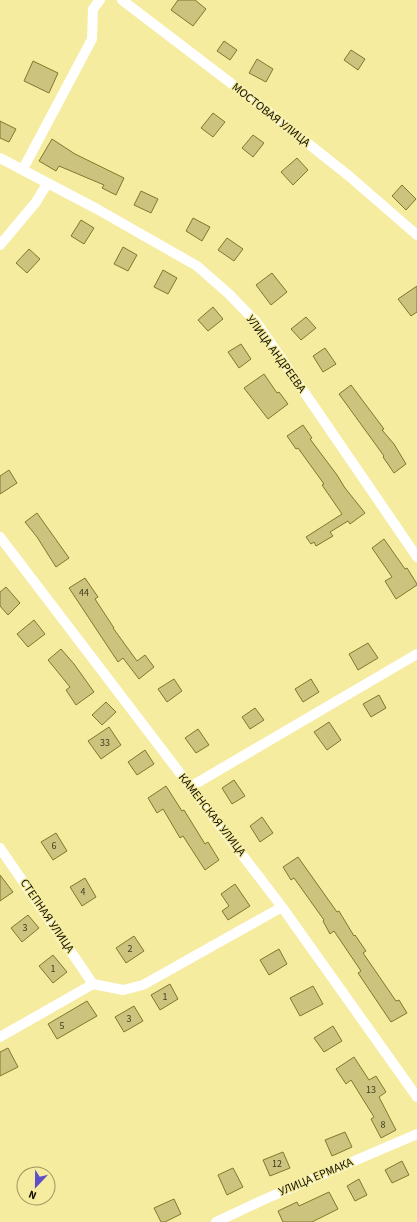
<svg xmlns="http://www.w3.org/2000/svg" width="417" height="1222" font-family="'Source Sans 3',sans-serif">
  <rect width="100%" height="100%" fill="#f5ec9f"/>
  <!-- building -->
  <path fill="#cbc37e" stroke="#81782c" d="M 178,0 L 195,0 L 206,9 L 193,26 L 171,10 Z
    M 224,41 L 237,50 L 230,60 L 217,51 Z
    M 351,50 L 365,59 L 358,70 L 344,60 Z
    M 257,59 L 273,69 L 266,82 L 249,73 Z
    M 33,61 L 58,73 L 49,93 L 24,81 Z
    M 213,113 L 225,122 L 213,137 L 201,128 Z
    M 0,121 L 16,129 L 9,142 L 0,138 Z
    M 253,135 L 264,143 L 253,157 L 242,148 Z
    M 52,139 L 75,154 L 124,178 L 116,195 L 102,188 L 104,185 L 59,166 L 56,171 L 39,161 Z
    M 297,158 L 308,170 L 293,185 L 281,172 Z
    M 402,185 L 416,199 L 406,210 L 392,196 Z
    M 141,191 L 158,199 L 151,213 L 134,205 Z
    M 193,218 L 210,227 L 202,241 L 186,231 Z
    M 81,220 L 94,228 L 84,244 L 71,236 Z
    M 227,238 L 243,249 L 234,261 L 218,250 Z
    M 123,247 L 137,255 L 128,271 L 114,264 Z
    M 29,249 L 40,259 L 27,273 L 16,263 Z
    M 163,270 L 177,278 L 168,294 L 154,287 Z
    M 272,273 L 287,292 L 271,305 L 256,285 Z
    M 417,286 L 417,312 L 411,316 L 398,299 Z
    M 213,307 L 223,319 L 208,331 L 198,320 Z
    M 306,317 L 316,328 L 301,340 L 291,329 Z
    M 241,344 L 251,359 L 239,368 L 228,352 Z
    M 325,348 L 336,364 L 323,372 L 313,356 Z
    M 264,374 L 277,393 L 279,392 L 288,404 L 268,419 L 244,388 Z
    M 351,385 L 384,429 L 382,430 L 394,444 L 406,464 L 394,473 L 383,457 L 384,456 L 339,394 Z
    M 303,425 L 312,438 L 310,439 L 337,475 L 345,488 L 365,513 L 350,524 L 348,521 L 330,532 L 333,536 L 316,546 L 314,542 L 311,544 L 306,537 L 342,514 L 322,485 L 324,484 L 298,448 L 296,449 L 287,436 Z
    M 9,470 L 17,483 L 0,494 L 0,476 Z
    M 37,513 L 69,558 L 56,567 L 37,537 L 25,522 Z
    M 384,539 L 405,569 L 407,568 L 417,584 L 417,585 L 396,599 L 385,581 L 392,577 L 372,548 Z
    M 85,578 L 98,597 L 95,599 L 114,628 L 113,628 L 137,661 L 145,655 L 154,667 L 139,679 L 123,658 L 118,662 L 69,588 Z
    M 6,587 L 20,603 L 8,615 L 0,606 L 0,592 Z
    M 34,620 L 45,634 L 28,647 L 17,634 Z
    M 368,643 L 378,658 L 358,670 L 349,654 Z
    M 61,649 L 74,664 L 94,692 L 76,705 L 66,690 L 70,687 L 48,660 Z
    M 174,679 L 182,691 L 167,702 L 158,689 Z
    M 311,679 L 319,692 L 303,702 L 295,689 Z
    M 379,695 L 386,708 L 371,717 L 363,704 Z
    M 106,702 L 116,712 L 102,725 L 92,715 Z
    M 255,708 L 264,720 L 250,729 L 242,717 Z
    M 329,722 L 341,740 L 327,750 L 314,732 Z
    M 109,727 L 121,745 L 101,759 L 88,741 Z
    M 198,729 L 209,745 L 196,753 L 185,738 Z
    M 145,750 L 154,764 L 137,775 L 128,762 Z
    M 234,780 L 245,796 L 232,804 L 222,788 Z
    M 166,786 L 182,811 L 184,810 L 205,844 L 208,842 L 219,860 L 205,870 L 183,836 L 180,838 L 163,809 L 157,813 L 148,798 Z
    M 262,817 L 273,833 L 260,842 L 250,826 Z
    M 56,833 L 67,851 L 53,860 L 41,842 Z
    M 298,857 L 337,912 L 339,911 L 354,936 L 355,935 L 366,951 L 363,953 L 396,1001 L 399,1000 L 407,1013 L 391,1022 L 358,973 L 361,971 L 334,931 L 330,934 L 323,921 L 324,920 L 294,878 L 291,880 L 283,867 Z
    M 0,875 L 13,892 L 0,901 Z
    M 85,878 L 96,897 L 82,906 L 70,887 Z
    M 235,884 L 250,906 L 228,920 L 222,911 L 229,906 L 221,894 Z
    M 28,915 L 39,928 L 22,942 L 11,928 Z
    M 134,936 L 144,951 L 126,963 L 116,948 Z
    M 279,949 L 287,964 L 269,975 L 260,960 Z
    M 53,955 L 67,972 L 53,983 L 39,966 Z
    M 170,984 L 178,999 L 160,1010 L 151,995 Z
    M 313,986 L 323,1004 L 300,1016 L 290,998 Z
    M 87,1001 L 97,1016 L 57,1039 L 48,1024 Z
    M 134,1006 L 143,1021 L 124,1032 L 115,1017 Z
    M 333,1026 L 342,1041 L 324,1052 L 314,1038 Z
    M 8,1048 L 18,1067 L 0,1076 L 0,1052 Z
    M 354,1057 L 369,1080 L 376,1076 L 386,1092 L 379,1097 L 396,1130 L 381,1138 L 371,1119 L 374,1117 L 351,1080 L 346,1084 L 336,1069 Z
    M 345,1132 L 352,1147 L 332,1156 L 325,1140 Z
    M 283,1152 L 290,1168 L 270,1176 L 263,1160 Z
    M 402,1161 L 409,1175 L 392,1183 L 385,1170 Z
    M 233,1168 L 243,1187 L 227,1195 L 218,1175 Z
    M 359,1179 L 367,1195 L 355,1201 L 347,1186 Z
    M 329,1192 L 338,1209 L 312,1222 L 283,1222 L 278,1211 L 297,1202 L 299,1206 Z
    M 174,1199 L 181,1214 L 165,1222 L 161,1222 L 154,1208 Z"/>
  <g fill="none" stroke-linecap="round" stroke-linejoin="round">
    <!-- minor -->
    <path stroke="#fff" stroke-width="10" d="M 122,0 L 257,103 L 349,176 L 417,235
      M 0,158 L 97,209 L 197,266 L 229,294 L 257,323 L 417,557
      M 23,169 L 92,39 L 93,9 L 100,0
      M 0,245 L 36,202 L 47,184
      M 0,537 L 282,907 L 417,1097
      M 190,787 L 417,654
      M 0,848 L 93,984
      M 0,1037 L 93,984 L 123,990 L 143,985 L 282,907
      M 216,1222 L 263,1200 L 417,1134"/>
  </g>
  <g text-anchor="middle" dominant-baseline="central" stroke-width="3" stroke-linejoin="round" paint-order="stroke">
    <!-- number labels -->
    <g font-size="10" fill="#413d20">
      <text x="84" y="593">44</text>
      <text x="105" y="743">33</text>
      <text x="54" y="846">6</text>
      <text x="83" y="892">4</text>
      <text x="25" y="928">3</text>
      <text x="130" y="949">2</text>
      <text x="53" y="969">1</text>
      <text x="165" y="997">1</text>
      <text x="129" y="1019">3</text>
      <text x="62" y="1026">5</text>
      <text x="371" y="1090">13</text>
      <text x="383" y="1125">8</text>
      <text x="277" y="1164">12</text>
    </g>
    <!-- street labels -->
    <g font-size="12" fill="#131000" stroke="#f5ec9f">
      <text transform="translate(271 115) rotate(38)">МОСТОВАЯ УЛИЦА</text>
      <text transform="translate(276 354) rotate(54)">УЛИЦА АНДРЕЕВА</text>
      <text transform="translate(212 815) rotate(52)">КАМЕНСКАЯ УЛИЦА</text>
      <text transform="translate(47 916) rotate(56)">СТЕПНАЯ УЛИЦА</text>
      <text transform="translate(316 1177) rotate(-23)">УЛИЦА ЕРМАКА</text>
    </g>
  </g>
  <!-- north arrow -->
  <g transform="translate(36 1186) rotate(202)"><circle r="19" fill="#f5ec9f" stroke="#9b945f"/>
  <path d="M0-3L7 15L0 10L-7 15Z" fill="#5b50c8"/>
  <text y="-6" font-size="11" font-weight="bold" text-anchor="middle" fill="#131000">N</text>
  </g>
</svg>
